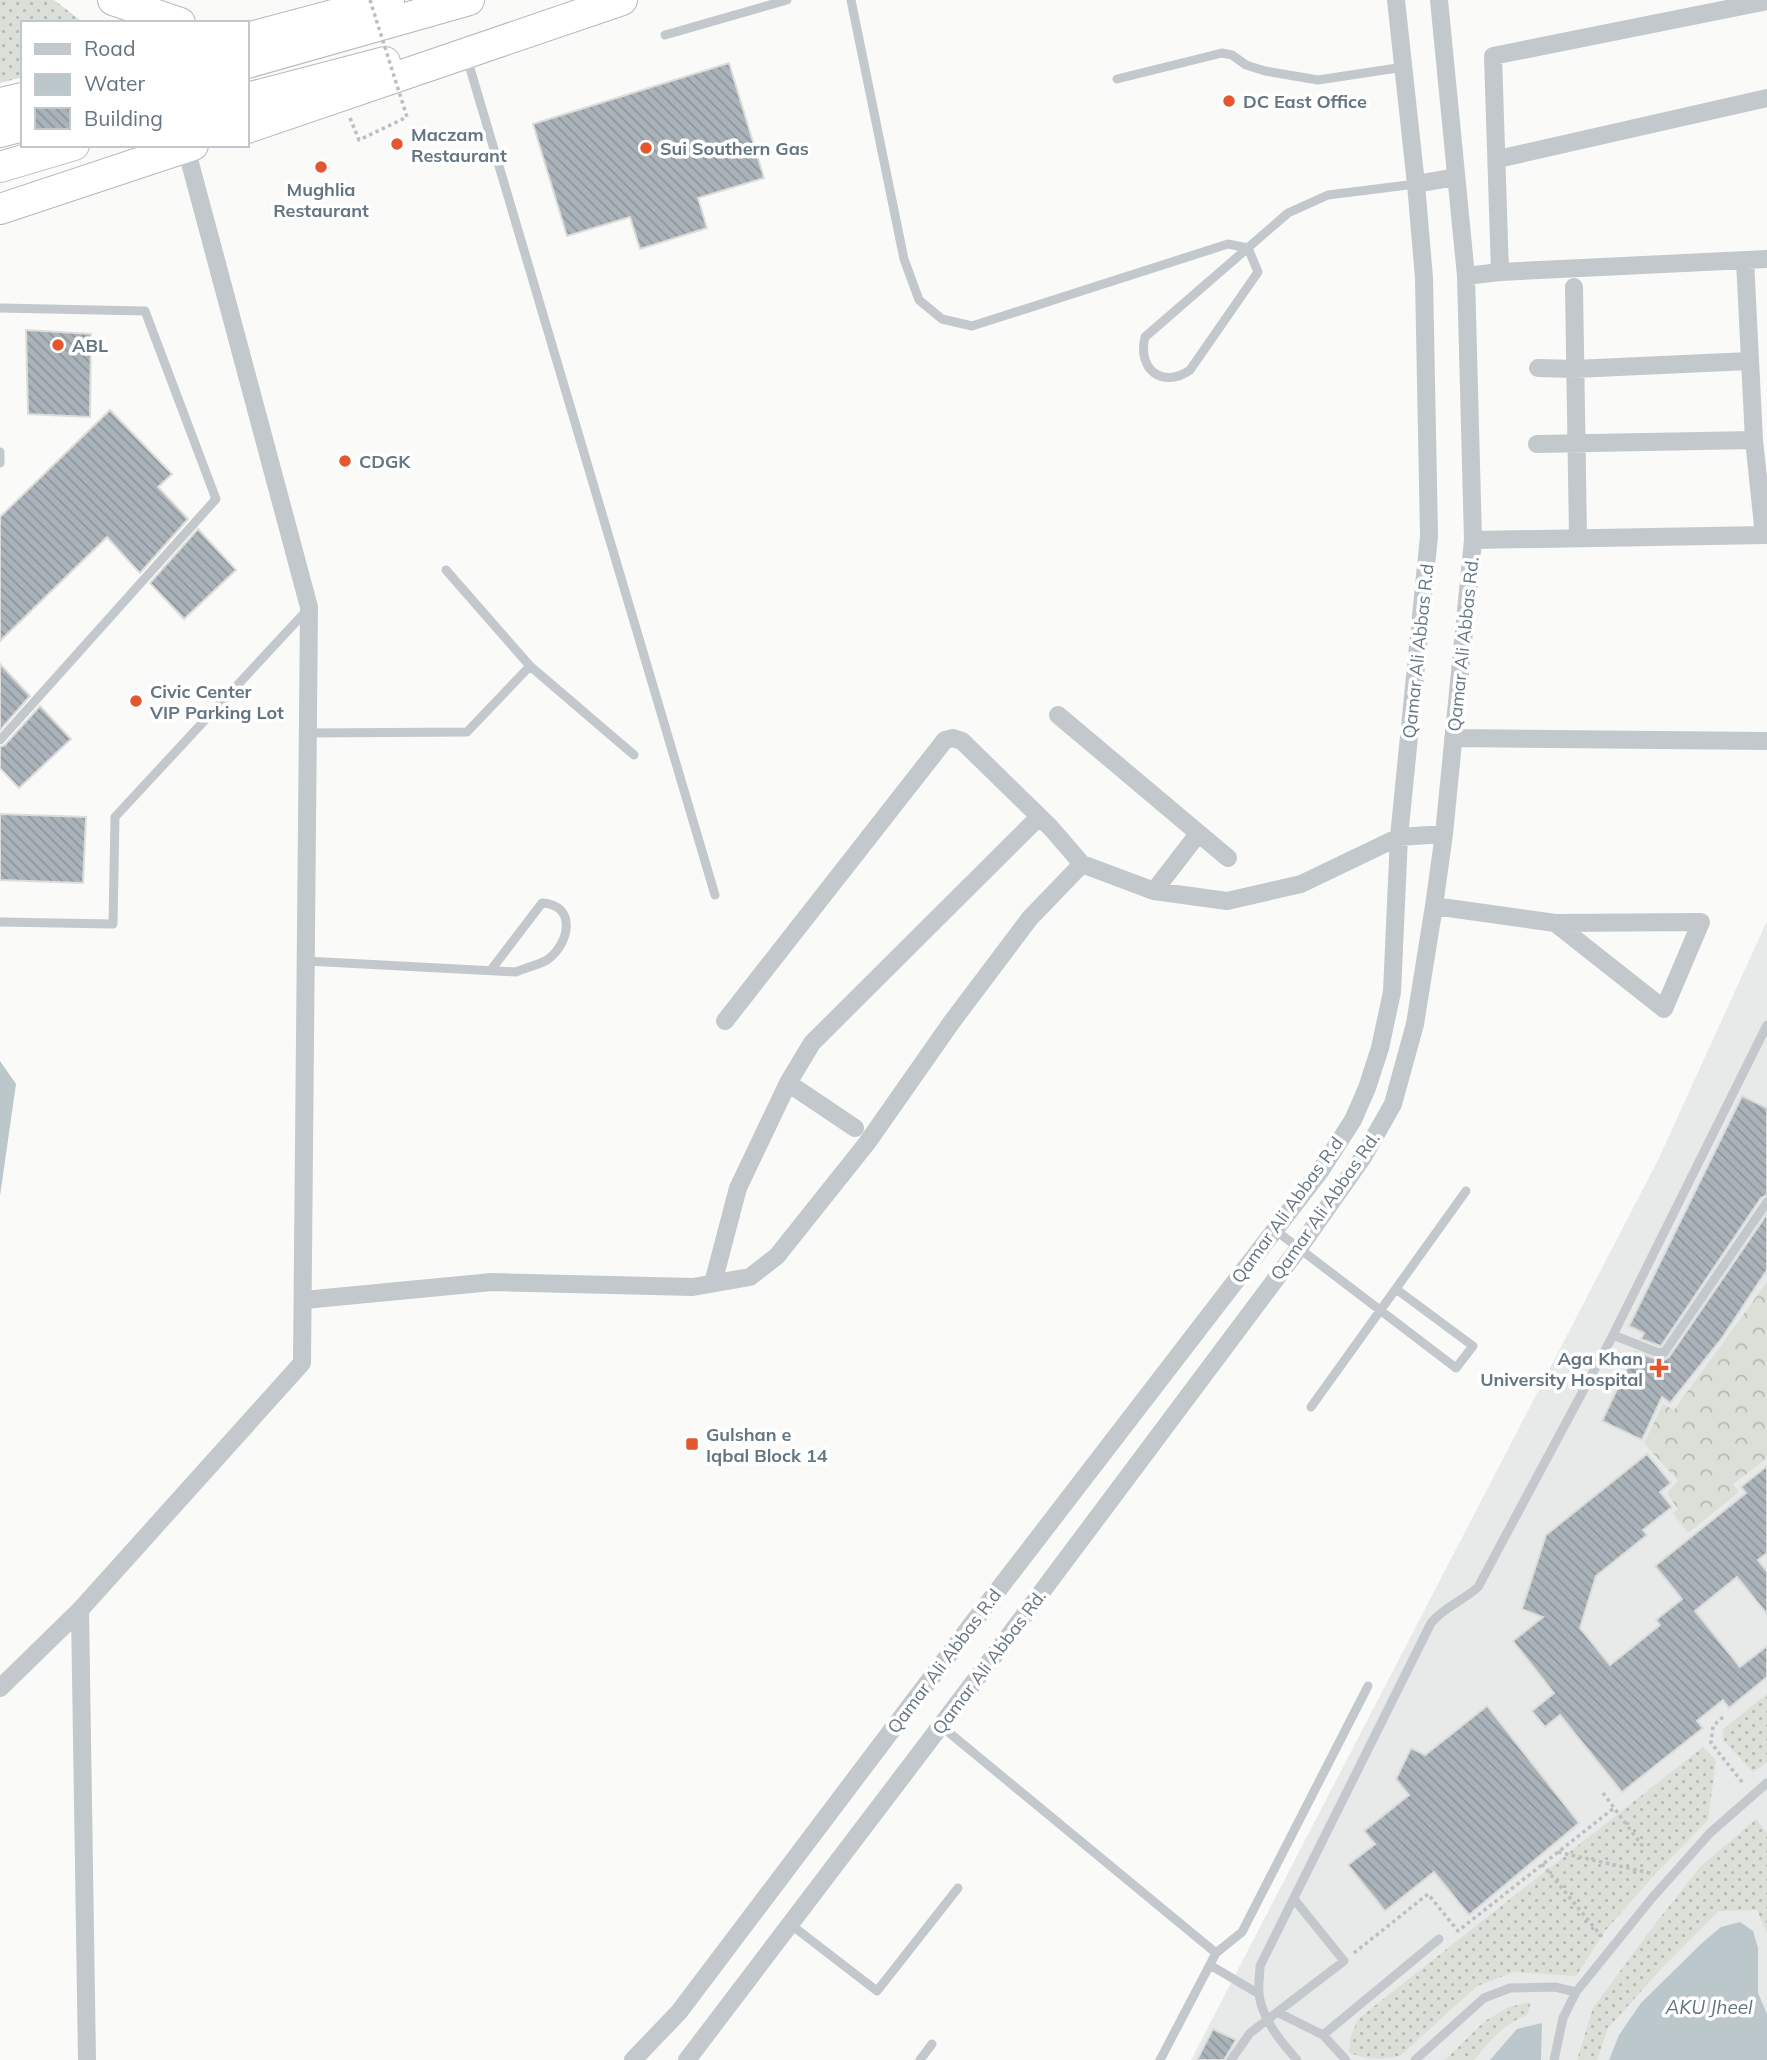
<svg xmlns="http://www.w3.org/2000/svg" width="1767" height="2060" font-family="Mulish,sans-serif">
  <defs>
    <pattern id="grass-dots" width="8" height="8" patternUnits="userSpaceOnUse" patternTransform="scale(1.75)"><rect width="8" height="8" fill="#dadfd7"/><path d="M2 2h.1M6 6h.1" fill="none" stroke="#b4b9b4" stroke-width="1.8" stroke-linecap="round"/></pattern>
    <pattern id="forest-crowns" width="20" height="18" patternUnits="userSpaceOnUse" patternTransform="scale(1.75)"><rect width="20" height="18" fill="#dadfd7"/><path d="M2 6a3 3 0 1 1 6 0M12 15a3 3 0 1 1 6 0" fill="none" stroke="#b4b9b4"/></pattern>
    <pattern id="building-back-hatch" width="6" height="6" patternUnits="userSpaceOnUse" patternTransform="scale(1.75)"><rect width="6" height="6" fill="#aab3b9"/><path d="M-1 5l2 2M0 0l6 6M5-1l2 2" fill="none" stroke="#8e969c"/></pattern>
  </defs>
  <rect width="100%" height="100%" fill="#fafaf8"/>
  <!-- built -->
  <path fill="#e8e9e9" d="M 1767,921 L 1767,2060 L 1191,2060 L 1658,1160 Z"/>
  <!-- grass -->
  <path fill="url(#grass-dots)" d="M 0,0 L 54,0 L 84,23 L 23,23 L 23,77 L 0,83 Z
    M 1767,1694 L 1767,1762 L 1753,1772 L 1724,1741 L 1722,1730 Z
    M 1703,1747 L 1716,1760 L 1708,1820 L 1655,1874 L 1605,1931 L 1576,1976 L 1514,1972 L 1477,1986 L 1400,2056 C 1382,2060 1364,2060 1349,2052 L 1351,2036 L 1358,2019 Z
    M 1756,1819 L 1767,1833 L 1767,1933 L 1757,1910 L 1719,1911 L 1661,1969 L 1608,2028 L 1597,2060 L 1577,2060 L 1593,2008 L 1649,1932 L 1700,1867 Z
    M 1531,2002 L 1527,2015 C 1503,2024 1490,2041 1474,2060 L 1445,2060 L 1485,2021 L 1509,2007 Z"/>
  <!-- forest -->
  <path fill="url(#forest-crowns)" d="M 1767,1282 L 1767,1458 L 1733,1484 L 1739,1492 L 1688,1533 L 1673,1513 L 1678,1509 L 1667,1493 L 1678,1481 L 1644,1443 L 1663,1404 L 1674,1410 Z"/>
  <!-- water -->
  <path fill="#bbc7cb" d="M 0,1061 L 16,1084 L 0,1196 Z
    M 1740,1922 L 1753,1931 L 1758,1948 L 1758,1993 L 1767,2014 L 1767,2060 L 1609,2060 L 1619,2035 L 1641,2003 L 1702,1943 L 1721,1927 Z
    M 1542,2023 L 1541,2060 L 1490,2060 L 1517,2029 Z"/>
  <!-- building -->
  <path fill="url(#building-back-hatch)" stroke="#dcdcda" stroke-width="2" d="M 729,63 L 764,178 L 698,198 L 707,228 L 640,249 L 630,217 L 567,236 L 533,124 Z
    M 26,330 L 91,334 L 90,417 L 28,414 Z
    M 110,410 L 172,474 L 158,487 L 188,519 L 140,573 L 107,537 L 0,641 L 0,517 Z
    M 198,529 L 236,570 L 184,619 L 150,583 Z
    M 0,664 L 30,696 L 0,730 Z
    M 40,706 L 71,739 L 19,788 L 0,768 L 0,747 L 5,745 Z
    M 0,814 L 86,817 L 83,883 L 0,880 Z
    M 1742,1096 L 1767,1108 L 1767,1195 L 1761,1198 L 1661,1346 L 1658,1345 L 1641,1339 L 1644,1333 L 1629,1326 Z
    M 1767,1214 L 1767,1270 L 1722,1338 L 1670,1403 L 1662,1397 L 1642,1440 L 1602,1421 L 1635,1351 L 1655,1359 L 1664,1360 L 1669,1357 Z
    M 1647,1454 L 1671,1483 L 1660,1492 L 1672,1507 L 1643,1530 L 1647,1535 L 1596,1576 L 1580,1628 L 1610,1665 L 1660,1625 L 1656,1620 L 1682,1599 L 1655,1566 L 1746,1493 L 1741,1487 L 1767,1466 L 1767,1553 L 1758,1560 L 1767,1572 L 1767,1614 L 1737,1577 L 1695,1611 L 1740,1667 L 1767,1646 L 1767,1677 L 1729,1708 L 1723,1700 L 1697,1721 L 1703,1728 L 1622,1792 L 1560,1715 L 1545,1727 L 1532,1711 L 1554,1693 L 1513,1641 L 1543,1617 L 1522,1609 L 1546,1535 Z
    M 1487,1706 L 1579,1823 L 1469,1915 L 1434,1872 L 1385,1911 L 1348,1865 L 1375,1844 L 1364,1831 L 1409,1795 L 1396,1779 L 1411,1748 L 1425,1755 Z
    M 1213,2029 L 1236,2040 L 1224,2060 L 1197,2060 Z"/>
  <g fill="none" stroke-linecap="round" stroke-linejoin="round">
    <defs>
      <path id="trunk" d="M 113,0 L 180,23
        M 247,38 L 389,0
        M 247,63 L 469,0
        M 247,98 L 385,62
        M 0,103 L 23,98
        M 247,128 L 622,0
        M 0,132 L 23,126
        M 0,167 L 74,145
        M 0,209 L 193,145"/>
    </defs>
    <!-- trunk casing -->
    <use href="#trunk" stroke="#b4b9bd" stroke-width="32"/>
    <!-- path -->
    <path stroke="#bbbfc2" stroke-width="3.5" stroke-dasharray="3.5 3.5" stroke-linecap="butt" d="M 350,118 L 359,140 L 407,117
      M 1723,1717 L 1713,1726 L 1711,1743 L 1743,1783
      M 1603,1793 L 1644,1848
      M 1558,1852 L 1654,1874
      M 1542,1864 L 1603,1938
      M 1354,1953 L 1428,1894 L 1458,1931 L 1614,1808"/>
    <!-- service -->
    <path stroke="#c3c8cc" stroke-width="9" d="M 851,0 L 904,259 L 919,300 L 942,319 L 972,326 L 1228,244 L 1248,248
      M 665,35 L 787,0
      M 467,58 L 715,895
      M 1117,79 L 1222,53 L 1232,55 L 1246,65 L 1265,71 L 1318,80 L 1404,67
      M 1248,248 L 1258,272 L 1190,370 C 1163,389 1137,370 1145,337 L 1288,213 L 1328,195 L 1416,184
      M 0,308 L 145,311 L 216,499 L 0,740
      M 0,452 L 0,463
      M 446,570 L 530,666 L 634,755
      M 308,733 L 467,732 L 530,666
      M 0,922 L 113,924 L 115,817 L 308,609
      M 306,961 L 516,972 C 525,968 538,965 547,960 C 569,945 578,905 542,903 L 491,970
      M 1275,1230 L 1456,1368 L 1473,1346 L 1396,1289
      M 1613,1335 L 1656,1352 L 1664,1353 L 1767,1202
      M 1311,1407 L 1466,1191
      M 941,1726 L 1216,1953
      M 790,1924 L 877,1991 L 958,1888
      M 1210,1965 L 1259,1994
      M 1279,2013 L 1323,2035 L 1346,2060
      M 1323,2035 L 1439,1939
      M 920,2060 L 932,2044
      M 1160,2060 L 1216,1953 L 1242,1932 L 1368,1686
      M 1231,2060 L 1250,2033 L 1344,1961 L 1294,1899
      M 1297,2060 C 1281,2042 1262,2019 1259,1994 C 1258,1985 1260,1975 1260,1966 L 1431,1623 C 1444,1607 1463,1601 1478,1587 L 1613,1335 L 1767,1025
      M 1415,2060 L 1484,1998 L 1510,1988 L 1555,1987 L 1576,1992
      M 1554,2060 L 1563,2018 L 1576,1992 L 1652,1898 L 1710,1833 L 1767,1783"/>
    <!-- minor -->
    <path stroke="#c3c8cc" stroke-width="18" d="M 1498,159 L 1767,98
      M 1416,184 L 1456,177
      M 1745,260 L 1754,440 L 1764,535
      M 1500,272 L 1493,56 L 1767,1
      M 1466,276 L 1500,272 L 1767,259
      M 1574,287 L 1578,537
      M 1538,368 L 1575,369 L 1749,361
      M 1537,444 L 1754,440
      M 1473,540 L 1767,535
      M 1058,715 L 1228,858
      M 1453,738 L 1767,741
      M 1154,891 L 1198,834
      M 1434,906 L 1555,923 L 1701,922 L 1664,1009 L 1555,923
      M 725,1021 L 945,740 L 953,738 L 962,741 L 1051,828 L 1082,864 L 1154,891 L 1227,901 L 1301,884 L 1399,837 L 1444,834
      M 788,1083 L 855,1128
      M 713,1283 L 738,1188 L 788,1083 L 812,1043 L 1039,817
      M 304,1300 L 492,1282 L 693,1287 L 750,1277 L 777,1256 L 867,1143 L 951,1023 L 1030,918 L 1082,864
      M 80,1610 L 87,2060
      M 0,1688 L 80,1610 L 302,1363 L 309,607 L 186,148
      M 633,2060 L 679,2012 L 975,1620 L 1321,1170 L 1353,1120 L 1367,1088 L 1380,1048 L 1392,992 L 1399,837 L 1429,536 L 1424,278 L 1416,184 L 1396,0
      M 687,2060 L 996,1653 L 1299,1248 L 1363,1157 L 1393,1104 L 1415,1024 L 1434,906 L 1444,834 L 1473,540 L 1466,276 L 1439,0"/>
    <!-- trunk -->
    <use href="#trunk" stroke="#fff" stroke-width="30"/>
    <!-- path-bridge -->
    <path stroke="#bbbfc2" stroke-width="3.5" stroke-dasharray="3.5 3.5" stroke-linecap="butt" d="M 370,0 L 407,117"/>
  </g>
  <!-- markers -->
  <g fill="#e4572e" stroke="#fff" stroke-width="2.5">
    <circle cx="1229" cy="101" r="7"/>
    <circle cx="397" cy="144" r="7"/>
    <circle cx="646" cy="148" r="7"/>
    <circle cx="321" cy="167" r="7"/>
    <circle cx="58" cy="345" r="7"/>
    <circle cx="345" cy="461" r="7"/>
    <circle cx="136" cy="701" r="7"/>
    <path d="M1655.5 1357.5h7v7h7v7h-7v7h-7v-7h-7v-7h7z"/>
    <rect x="685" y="1437" width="14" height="14" rx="3.5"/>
  </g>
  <g text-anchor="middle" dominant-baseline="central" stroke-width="7" stroke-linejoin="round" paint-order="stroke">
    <!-- poi labels -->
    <g font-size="18" font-weight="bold" fill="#657683" stroke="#fff" text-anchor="start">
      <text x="1243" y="101">DC East Office</text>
      <text x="411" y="134">Maczam<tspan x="411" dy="21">Restaurant</tspan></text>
      <text x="660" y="148">Sui Southern Gas</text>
      <text x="321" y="189" text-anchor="middle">Mughlia<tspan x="321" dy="21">Restaurant</tspan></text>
      <text x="72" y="345">ABL</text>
      <text x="359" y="461">CDGK</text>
      <text x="150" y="691">Civic Center<tspan x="150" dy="21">VIP Parking Lot</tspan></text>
      <text x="1643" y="1358" text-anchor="end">Aga Khan<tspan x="1643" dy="21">University Hospital</tspan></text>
      <text x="706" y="1434">Gulshan e<tspan x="706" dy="21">Iqbal Block 14</tspan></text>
    </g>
    <!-- street labels -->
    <g font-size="18" fill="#657683" stroke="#fff">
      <text transform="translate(1463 644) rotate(-84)">Qamar Ali Abbas Rd.</text>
      <text transform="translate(1418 651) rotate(-84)">Qamar Ali Abbas R.d</text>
      <text transform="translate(1325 1206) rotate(-55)">Qamar Ali Abbas Rd.</text>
      <text transform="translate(1287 1210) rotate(-54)">Qamar Ali Abbas R.d</text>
      <text transform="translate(944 1661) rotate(-53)">Qamar Ali Abbas R.d</text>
      <text transform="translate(989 1662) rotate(-53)">Qamar Ali Abbas Rd.</text>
    </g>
    <!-- water labels -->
    <g font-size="19" font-style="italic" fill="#60757c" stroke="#fff">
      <text x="1709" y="2007">AKU Jheel</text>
    </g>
  </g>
  <!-- legend -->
  <rect x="21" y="21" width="228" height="126" fill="#ffffff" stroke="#c1c8cd" stroke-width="2"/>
  <rect x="35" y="44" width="35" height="10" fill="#c3c8cc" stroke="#c1c8cd" stroke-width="2"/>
  <text x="84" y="56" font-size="21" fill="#657683">Road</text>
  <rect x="35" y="74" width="35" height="21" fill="#bbc7cb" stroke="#c1c8cd" stroke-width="2"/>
  <text x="84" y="91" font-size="21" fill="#657683">Water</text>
  <rect x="35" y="108" width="35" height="21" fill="url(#building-back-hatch)" stroke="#c1c8cd" stroke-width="2"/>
  <text x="84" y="126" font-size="21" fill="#657683">Building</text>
</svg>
